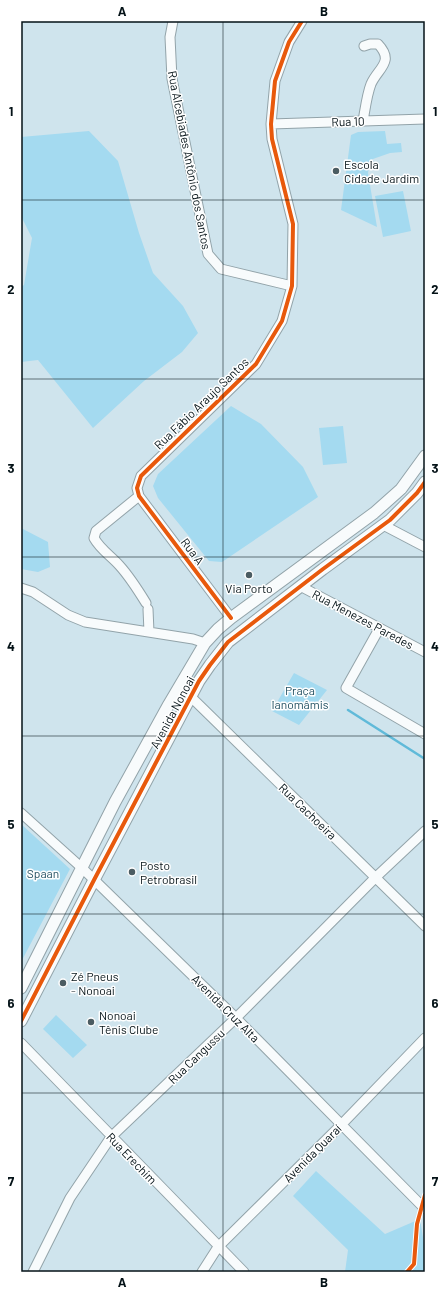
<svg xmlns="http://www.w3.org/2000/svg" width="446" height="1293" font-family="Barlow,sans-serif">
  <rect width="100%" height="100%" fill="#cfe4ed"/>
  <!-- green -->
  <path fill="#a4daf0" d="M 89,131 L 118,161 L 139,233 L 153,273 L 183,306 L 198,333 L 182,352 L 144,381 L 93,428 L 38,360 L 21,362 L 21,287 L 24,285 L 32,238 L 21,216 L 21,137 Z
    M 385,131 L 387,144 L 401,143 L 402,152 L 390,153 L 370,160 L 368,173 L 377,227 L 341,210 L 351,135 L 358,132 Z
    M 403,191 L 411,231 L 383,237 L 375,196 Z
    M 231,406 L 261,424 L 303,467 L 318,497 L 222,562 L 209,561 L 158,498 L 153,486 L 158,474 Z
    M 343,426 L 347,463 L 323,465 L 319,428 Z
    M 21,528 L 48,542 L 50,567 L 38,572 L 21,569 Z
    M 294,673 L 327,690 L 299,725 L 272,711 Z
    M 21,824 L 70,869 L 21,962 Z
    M 56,1015 L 87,1045 L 73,1058 L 43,1029 Z
    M 316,1171 L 385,1234 L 420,1219 L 425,1250 L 425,1272 L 345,1272 L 348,1250 L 293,1196 Z"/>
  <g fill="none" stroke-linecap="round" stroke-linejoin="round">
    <!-- stream -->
    <path stroke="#60bad9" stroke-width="2.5" d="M 348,710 L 425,759
      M 407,1272 L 414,1264 L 417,1224"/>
    <defs>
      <path id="minor" d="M 173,21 L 170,37 L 172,79 L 208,254 L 221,269 L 292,286
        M 363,121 C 365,110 367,94 371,84 C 378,68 395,62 378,44 L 370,44 L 364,46
        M 271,124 L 425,119
        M 139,496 L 96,531 L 94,538 C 100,549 111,556 119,565 C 130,577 138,590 146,603
        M 383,525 L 425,547
        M 300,586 L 425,652
        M 21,588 L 33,592 L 68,615 L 85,622 L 193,639 L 205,643
        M 148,609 L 149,632
        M 231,618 L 139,496 L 137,488 L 141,476 L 256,364 L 282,321 L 292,286 L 293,224 L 272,139 L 271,124 L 275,81 L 289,42 L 302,21
        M 379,629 L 346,688 L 425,734
        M 191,697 L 425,926
        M 21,813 L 82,868 L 236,1018 L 425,1209
        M 21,1043 L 244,1272
        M 33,1272 L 70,1198 L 111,1137 L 236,1018 L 376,877 L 425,831
        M 202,1272 L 218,1247 L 341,1125 L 425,1038"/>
      <path id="major" d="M 21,988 L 115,802 L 169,704 L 205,643 L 218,629 L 231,618 L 374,513 L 401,489 L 425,456
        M 21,1021 L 94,880 L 199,681 L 210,665 L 228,642 L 323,569 L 390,520 L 417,493 L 425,482"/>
    </defs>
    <!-- minor casing -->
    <use href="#minor" stroke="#92a3a9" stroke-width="11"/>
    <!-- major casing -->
    <use href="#major" stroke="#92a3a9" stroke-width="13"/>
    <!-- minor -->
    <use href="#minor" stroke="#f8fbfc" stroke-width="9"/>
    <!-- major -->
    <use href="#major" stroke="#f8fbfc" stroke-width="11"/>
    <defs>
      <path id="cycleway" d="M 231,618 L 139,496 L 137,488 L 141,476 L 256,364 L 282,321 L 292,286 L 293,224 L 272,139 L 271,124 L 275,81 L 289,42 L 302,21
        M 21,1021 L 94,880 L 199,681 L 210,665 L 228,642 L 323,569 L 390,520 L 417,493 L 425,482
        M 407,1272 L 414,1264 L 417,1224 L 425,1195"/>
    </defs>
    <!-- cycleway casing -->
    <use href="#cycleway" stroke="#fff" stroke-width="6"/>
    <!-- cycleway -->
    <use href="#cycleway" stroke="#e8590c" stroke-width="4"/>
  </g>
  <!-- grid -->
  <path fill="none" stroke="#041217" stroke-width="1" stroke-opacity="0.55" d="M 223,21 L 223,1272M 21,200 L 425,200M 21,379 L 425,379M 21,557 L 425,557M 21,736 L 425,736M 21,914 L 425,914M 21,1093 L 425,1093"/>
  <!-- markers -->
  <g fill="#4b5c62" stroke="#fff" stroke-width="1.5">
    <circle cx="336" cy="171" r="4"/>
    <circle cx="249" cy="575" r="4"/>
    <circle cx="132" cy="872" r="4"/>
    <circle cx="63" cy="983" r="4"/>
    <circle cx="91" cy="1022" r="4"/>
  </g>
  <g text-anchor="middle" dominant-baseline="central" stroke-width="3" stroke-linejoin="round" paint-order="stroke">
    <!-- street labels -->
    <g font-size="12" fill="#041217" stroke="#fff">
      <text transform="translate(348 121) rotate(-2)">Rua 10</text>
      <text transform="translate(190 160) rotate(79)">Rua Alcebiades Antônio dos Santos</text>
      <text transform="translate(201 403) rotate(-44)">Rua Fábio Araujo Santos</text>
      <text transform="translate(193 551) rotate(53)">Rua A</text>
      <text transform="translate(363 619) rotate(28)">Rua Menezes Paredes</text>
      <text transform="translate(172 712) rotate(-62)">Avenida Nonoai</text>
      <text transform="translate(308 811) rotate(44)">Rua Cachoeira</text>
      <text transform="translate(226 1008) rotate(45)">Avenida Cruz Alta</text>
      <text transform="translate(196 1056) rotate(-44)">Rua Cangussu</text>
      <text transform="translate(312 1153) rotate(-45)">Avenida Quaraí</text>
      <text transform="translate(132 1158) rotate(46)">Rua Erechim</text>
    </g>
    <!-- poi labels -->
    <g font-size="12" fill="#041217" stroke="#fff" text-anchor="start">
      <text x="344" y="164">Escola<tspan x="344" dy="14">Cidade Jardim</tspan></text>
      <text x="249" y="588" text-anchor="middle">Via Porto</text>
      <text x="140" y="865">Posto<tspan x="140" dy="14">Petrobrasil</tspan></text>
      <text x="71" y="976">Zé Pneus<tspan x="71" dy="14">- Nonoai</tspan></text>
      <text x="99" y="1015">Nonoai<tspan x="99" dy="14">Tênis Clube</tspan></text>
    </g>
    <!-- park labels -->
    <g font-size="12" fill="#1f4e60" stroke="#fff">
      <text x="300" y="690">Praça<tspan x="300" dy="14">Ianomâmis</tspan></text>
      <text x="43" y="873">Spaan</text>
    </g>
  </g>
  <!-- border -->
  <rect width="446" height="1293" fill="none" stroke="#ffffff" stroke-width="44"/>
  <rect x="22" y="22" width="402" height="1249" fill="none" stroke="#041217" stroke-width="1.5"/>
  <g font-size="13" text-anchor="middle" font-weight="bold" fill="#041217">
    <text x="122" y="16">A</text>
    <text x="324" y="16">B</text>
    <text x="11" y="116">1</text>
    <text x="435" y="116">1</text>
    <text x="11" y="294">2</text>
    <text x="435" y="294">2</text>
    <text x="11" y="473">3</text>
    <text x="435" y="473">3</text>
    <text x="11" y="651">4</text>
    <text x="435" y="651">4</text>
    <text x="11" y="829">5</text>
    <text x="435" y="829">5</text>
    <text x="11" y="1008">6</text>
    <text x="435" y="1008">6</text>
    <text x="11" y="1186">7</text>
    <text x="435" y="1186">7</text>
    <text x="122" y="1287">A</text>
    <text x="324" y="1287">B</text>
  </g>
</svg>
